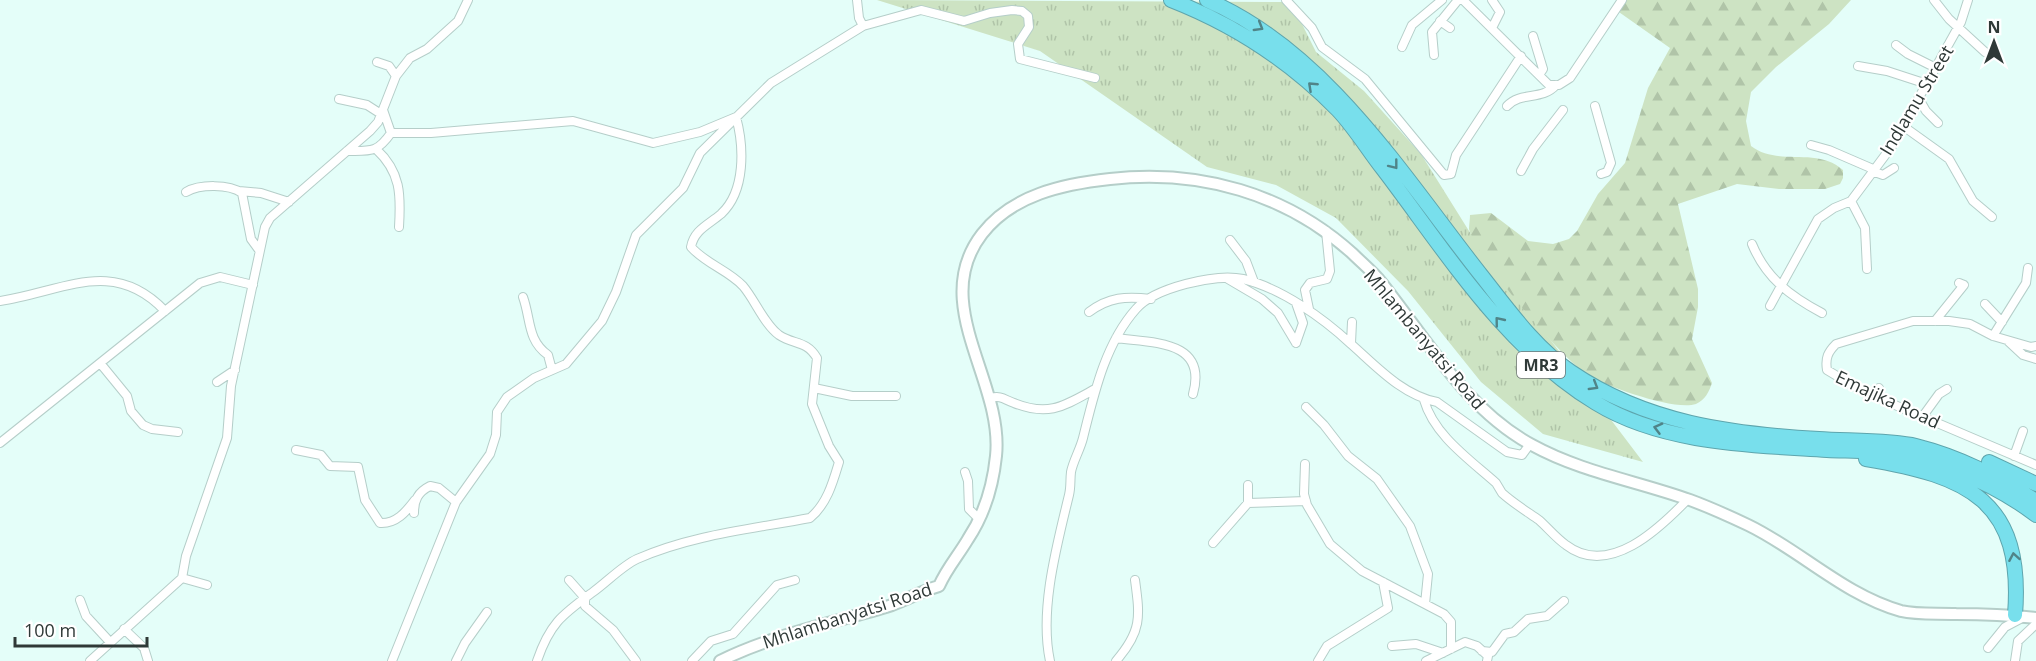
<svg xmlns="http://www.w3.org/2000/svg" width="2036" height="661" font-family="'Open Sans',sans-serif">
  <defs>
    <pattern id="grass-tufts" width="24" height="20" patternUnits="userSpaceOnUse" patternTransform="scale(1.5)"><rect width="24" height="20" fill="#cde3c3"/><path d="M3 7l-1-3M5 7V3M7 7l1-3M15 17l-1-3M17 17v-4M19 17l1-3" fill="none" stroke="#b0c4a8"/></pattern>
    <pattern id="forest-firs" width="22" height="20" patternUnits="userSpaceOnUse" patternTransform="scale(1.5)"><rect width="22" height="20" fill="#cde3c3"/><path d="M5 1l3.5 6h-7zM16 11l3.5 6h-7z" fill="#b0c4a8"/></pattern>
  </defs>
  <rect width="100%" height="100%" fill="#e4fef9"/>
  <!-- grass -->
  <path fill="url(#grass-tufts)" d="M 877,0 L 1291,2 L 1316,52 L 1364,91 L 1421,154 L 1474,239 L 1643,462 L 1543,434 L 1481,382 L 1408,291 L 1336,218 L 1276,185 L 1207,167 L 1040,51 Z"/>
  <!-- forest -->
  <path fill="url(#forest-firs)" d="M 1622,0 L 1851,0 L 1829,24 L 1776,67 L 1751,92 L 1746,121 L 1751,146 C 1778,167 1817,146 1843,170 L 1843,178 L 1840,184 L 1825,189 L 1779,189 L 1737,184 L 1678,204 L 1698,289 L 1698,307 L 1692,339 L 1712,383 C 1709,392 1705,400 1696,404 C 1674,411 1610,387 1590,377 C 1565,363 1475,256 1469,229 C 1469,225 1470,219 1470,215 L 1491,213 L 1528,241 L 1553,244 L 1569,239 L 1577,231 L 1598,194 L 1625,163 L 1648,88 L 1670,48 L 1616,10 Z"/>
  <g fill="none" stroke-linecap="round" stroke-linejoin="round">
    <defs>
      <path id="street" d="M 857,0 L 859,18 L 863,26
        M 1286,0 L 1312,28 L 1322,47 L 1365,79 L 1444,175 L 1451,174 L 1456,155 L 1521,56
        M 1463,0 L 1549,85 L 1559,85 L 1570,78 L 1622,0
        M 1492,0 L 1500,12 L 1493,26
        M 1934,0 L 1949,19 L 1985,52
        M 1440,21 L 1450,28
        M 1533,36 L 1543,69 L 1539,75
        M 1896,45 L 1908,54 L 1936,68
        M 1402,47 L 1412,25 L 1442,0
        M 1434,55 L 1432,32 L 1458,0
        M 377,62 L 389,66 L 396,76
        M 1858,66 L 1887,71 L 1927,84
        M 339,99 L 367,105 L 381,114
        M 1919,99 L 1926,111 L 1938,123
        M 1507,106 C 1521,91 1542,101 1556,85
        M 1595,106 L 1611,163 L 1607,172 L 1601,174
        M 383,110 L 391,133 L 431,133 L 573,121 L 653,143 L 700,132 L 736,117 C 744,146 746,191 721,214 C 708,225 694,230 691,247 C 706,264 728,270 743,286 C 755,300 764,324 779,335 C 794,345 806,340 817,358 L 812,404 L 829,446 L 839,462 C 833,482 827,504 810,518 C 752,529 691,535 637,559 C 622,566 607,582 593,592 C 562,615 550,623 537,661
        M 1903,126 L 1949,159 L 1973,201 L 1992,217
        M 1811,145 L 1829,150 L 1873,169
        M 376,149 C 401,172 401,195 399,227
        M 347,151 C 371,151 377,153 391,133
        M 1521,171 L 1533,149 L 1563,110
        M 1872,171 L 1883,175 L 1894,168
        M 239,191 L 261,193 L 289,202
        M 186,192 C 200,184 229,184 242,193 L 251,239 L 259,250
        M 1851,201 L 1865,228 L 1867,269
        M 1230,240 L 1246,261 L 1254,282
        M 1752,244 C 1766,278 1790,296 1822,313
        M 1228,279 L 1262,299 L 1278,313 L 1296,343
        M 523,297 C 531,319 527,340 548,355 L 552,370
        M 0,301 C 62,292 113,256 165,311
        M 1296,303 L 1303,323 L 1296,343
        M 1985,304 L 2002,322
        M 1770,306 L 1818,219 L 1834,208 L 1851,201 L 1892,146 L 1961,22 L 1968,0
        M 1309,309 L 1305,290 L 1310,283 L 1327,279 L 1330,271 L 1326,231
        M 1089,312 C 1109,297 1126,296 1151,299
        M 1935,321 L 1964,285 L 1959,283
        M 1993,336 L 2026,283 L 2028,268
        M 1116,338 C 1153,343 1208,340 1193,394
        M 2008,341 L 2023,355 L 2036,359
        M 1351,343 L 1352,322
        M 2036,346 L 2031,347 L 1993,336 L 1970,324 L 1949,321 L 1913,321 L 1836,344 C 1828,352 1825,358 1827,370 L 1862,391 L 2036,465
        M 100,363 L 127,396 L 131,411 L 143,425 L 152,429 L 178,432
        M 217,382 L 235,370
        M 814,388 L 852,396 L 896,396
        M 1874,395 L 1879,388
        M 991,398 C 1001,395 1005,400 1014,403 C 1049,417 1064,406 1095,389
        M 1424,400 C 1434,435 1469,459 1496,483 L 1502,493 C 1513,503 1526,511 1539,520 C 1548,528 1556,538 1566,545 C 1609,578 1660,528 1688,499
        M 1306,407 L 1324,425 L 1348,456 L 1377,479 L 1410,526 L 1428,574 L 1425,604
        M 1923,416 L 1939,394 L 1947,389
        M 0,443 L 200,283 L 220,277 L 253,285
        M 296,450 L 321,455 L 330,466 L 358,467 L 365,500 L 380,523 C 396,524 406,512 415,500
        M 2014,456 L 2023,431
        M 1305,464 L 1304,494 L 1307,505 L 1330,544 L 1362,571 L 1444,614 L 1451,622 L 1451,649
        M 965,472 L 968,481 L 969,509 L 979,519
        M 1248,503 L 1306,501
        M 414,513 C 414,500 418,492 430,486 L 439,488 L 456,502
        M 1213,543 L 1248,503 L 1248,485
        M 182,578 L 207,585
        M 569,580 L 585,598 L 585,606 L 613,630 L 636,661
        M 80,600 L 86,616 L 110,642
        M 124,629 L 144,648 L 148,661
        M 1392,646 L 1416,644 L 1443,653
        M 1988,648 L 2005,627 L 2022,618
        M 1482,651 L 1492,652 L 1505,634 L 1514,632 L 1528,619 L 1547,616 L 1564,601
        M 90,661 L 182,578 L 186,556 L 227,438 L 231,386 L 265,227 L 270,218 L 370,131 L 378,122 L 396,76 L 410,58 L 427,49 L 458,21 L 468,0
        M 392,661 L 456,502 L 490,454 L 496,435 L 497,412 L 507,397 L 534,378 L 566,364 L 602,321 L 616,292 L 636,235 L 683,188 L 700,153 L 771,83 L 863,26 L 921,10 L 964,21 L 990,13 L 1012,10 L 1022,11 L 1028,16 L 1029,27 L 1018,44 L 1020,59 L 1095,78
        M 456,661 L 465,643 L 487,612
        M 692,661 L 711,641 L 733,634 L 777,585 L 795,580
        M 1050,661 C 1039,610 1057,545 1069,495 C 1071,487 1070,480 1071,472 C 1073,461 1080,450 1083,438 C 1094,394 1105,344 1136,309 C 1154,288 1216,273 1243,279 C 1281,288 1323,318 1351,344 C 1376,366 1402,395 1437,402 L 1507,452 L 1522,455 L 1530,444
        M 1116,661 C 1142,631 1140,617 1135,580
        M 1318,661 L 1327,646 L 1388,608 L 1383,582
        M 1426,661 L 1465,642 L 1477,646 L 1488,656 L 1487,661
        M 2015,661 L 2018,641 L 2036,624"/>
      <path id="secondary" d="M 720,661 C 775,634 834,623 892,605 C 908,599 922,591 939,586 C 947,568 958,556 968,539 C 984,515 993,485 996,456 C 1004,381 928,304 982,234 C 1012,195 1063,184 1110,179 C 1199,169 1286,193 1353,254 C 1362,263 1373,272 1381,282 C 1427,339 1465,409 1532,445 C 1581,472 1637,481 1690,500 C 1709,507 1729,516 1748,525 C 1800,550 1844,595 1901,611 C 1918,615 1938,613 1956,614 C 1983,614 2009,615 2036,618"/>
      <path id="highway" d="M 1171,0 C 1235,25 1290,61 1338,110 C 1355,128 1368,150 1383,169 C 1447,253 1504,347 1596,403 C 1663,444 1751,445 1827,450 C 1848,451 1871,450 1891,454 C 1944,463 1993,482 2036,515
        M 1207,0 C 1326,51 1403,176 1481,275 C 1508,309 1535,348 1571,372 C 1646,423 1731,434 1819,439 C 1846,441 1891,440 1916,446 C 1960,457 1998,477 2036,501
        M 1866,459 C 1969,476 2024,501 2015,615
        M 1989,462 L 2036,484"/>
    </defs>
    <!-- street casing -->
    <use href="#street" stroke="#b5cec9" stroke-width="10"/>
    <!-- secondary casing -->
    <use href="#secondary" stroke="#b5cec9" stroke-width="14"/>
    <!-- highway casing -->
    <use href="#highway" stroke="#5ea5ad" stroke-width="16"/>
    <!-- street -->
    <use href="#street" stroke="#fff" stroke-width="8"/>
    <!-- secondary -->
    <use href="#secondary" stroke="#fff" stroke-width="10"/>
    <!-- highway -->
    <use href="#highway" stroke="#78dfec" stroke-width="14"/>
  </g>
  <!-- one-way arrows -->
  <defs><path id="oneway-chevron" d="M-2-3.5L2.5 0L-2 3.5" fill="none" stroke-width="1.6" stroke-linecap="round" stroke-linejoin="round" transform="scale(1.5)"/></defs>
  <g stroke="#508488">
    <use href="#oneway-chevron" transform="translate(1259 27) rotate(31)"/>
    <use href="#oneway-chevron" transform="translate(1312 86) rotate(-137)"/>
    <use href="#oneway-chevron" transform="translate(1394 165) rotate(52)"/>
    <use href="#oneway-chevron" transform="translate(1499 321) rotate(-129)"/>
    <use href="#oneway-chevron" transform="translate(1594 386) rotate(31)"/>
    <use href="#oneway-chevron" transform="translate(1658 428) rotate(-165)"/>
    <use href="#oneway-chevron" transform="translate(2014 557) rotate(-100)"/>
  </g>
  <g text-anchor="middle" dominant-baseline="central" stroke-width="4.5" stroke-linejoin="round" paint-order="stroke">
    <!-- shield labels -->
    <rect fill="#fff" stroke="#6d7473" stroke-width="1.5" x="1517" y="352" width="48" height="26" rx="4.5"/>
    <g font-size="16" font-weight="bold" fill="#2f3937">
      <text x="1541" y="365">MR3</text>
    </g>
    <!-- street labels -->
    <g font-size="18" fill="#2f3937" stroke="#fff">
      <text transform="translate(1916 100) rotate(-59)">Indlamu Street</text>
      <text transform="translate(1425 339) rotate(50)">Mhlambanyatsi Road</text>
      <text transform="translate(1888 399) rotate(25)">Emajika Road</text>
      <text transform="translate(847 615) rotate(-18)">Mhlambanyatsi Road</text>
    </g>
  </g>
  <!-- north arrow -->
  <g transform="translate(1994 42)" stroke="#ffffff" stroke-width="4.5" paint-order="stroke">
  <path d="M0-4.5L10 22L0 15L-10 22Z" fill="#2f3937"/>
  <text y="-9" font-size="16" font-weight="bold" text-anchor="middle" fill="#2f3937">N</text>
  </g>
  <!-- scale -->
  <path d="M15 637v9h132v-9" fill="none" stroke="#2f3937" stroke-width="3"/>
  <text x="24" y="637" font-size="18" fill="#2f3937" stroke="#ffffff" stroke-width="4.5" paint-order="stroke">100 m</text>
</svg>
